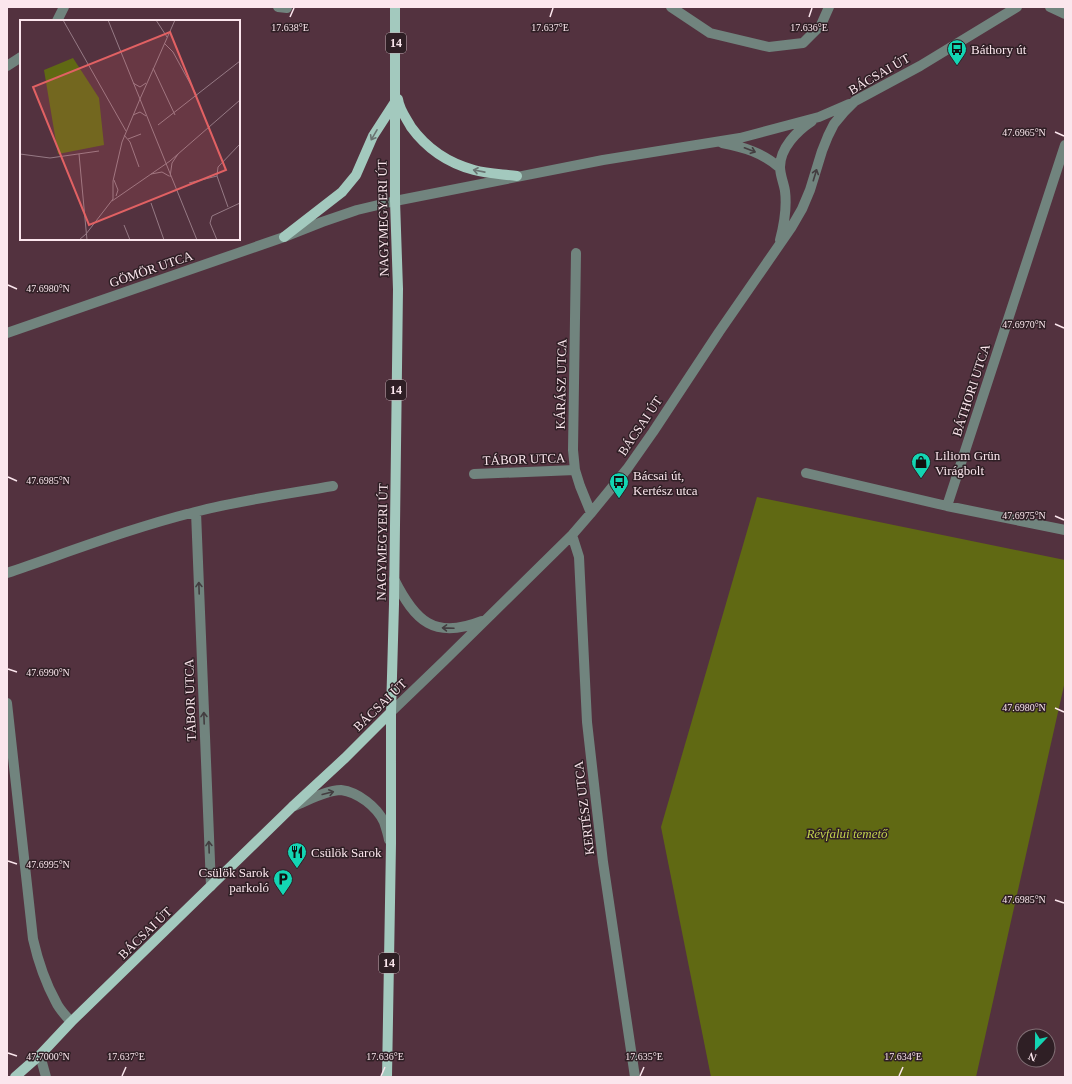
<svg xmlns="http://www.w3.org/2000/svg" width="1072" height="1084" font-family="'Times New Roman',serif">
  <rect width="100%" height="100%" fill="#53323f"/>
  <!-- green -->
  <path fill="#606913" d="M 757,497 L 1065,560 L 1065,681 L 976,1077 L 711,1077 L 661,827 Z"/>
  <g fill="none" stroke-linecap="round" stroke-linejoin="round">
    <!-- minor -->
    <path stroke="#71847e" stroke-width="10" d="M 278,7 L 287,8
      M 671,7 L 710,33 L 769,47 L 803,43 L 821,25 L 829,7
      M 1050,7 L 1065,14
      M 57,21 L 64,7
      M 7,66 L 21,57
      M 722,143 C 744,147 763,153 780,168
      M 780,240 C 784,225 787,207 785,191 C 784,184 780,175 780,167 C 780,148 797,131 812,121
      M 576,253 L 573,450 L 575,470 L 580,486 L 591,513
      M 7,333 L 284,237 L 322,222 L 357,210 L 395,201 L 603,160 L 740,138 L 759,133 L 819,117 L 849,104
      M 806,473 L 947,506 L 1065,530
      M 474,474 L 575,470
      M 947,506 L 1065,145
      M 196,512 L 211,886
      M 572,535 L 579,557 L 587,722 L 595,793 L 603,862 L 635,1077
      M 7,573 C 69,552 131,528 195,512 C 241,500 287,494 333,486
      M 394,579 C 415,621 434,640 482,621
      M 7,703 L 33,939 C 38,961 45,982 56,1002 C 59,1009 66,1016 71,1022
      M 391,712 L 444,661 L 572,535 L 591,513 L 627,469 L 653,432 L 719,332 L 791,228 L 802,209 L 810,190 L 822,151 L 828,136 L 834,124 L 844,112 L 855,101 L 920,66 L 1017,7
      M 294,806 C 307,801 326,790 341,790 C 358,792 377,807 384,822 C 386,828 388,834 389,840
      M 40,1055 L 46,1077"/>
    <!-- major -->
    <path stroke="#a3c9be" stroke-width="10" d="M 398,99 C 399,109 406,118 411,127 C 427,149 448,163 474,170 C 488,174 503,174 517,176
      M 284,237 L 342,192 L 356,175 L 373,136 L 395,102
      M 15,1077 L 40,1055 L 71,1022 L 292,807 L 345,758 L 391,712
      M 387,1077 L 391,844 L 391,712 L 394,604 L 398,289 L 395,201 L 395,7"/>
  </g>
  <!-- one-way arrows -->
  <defs><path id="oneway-shaft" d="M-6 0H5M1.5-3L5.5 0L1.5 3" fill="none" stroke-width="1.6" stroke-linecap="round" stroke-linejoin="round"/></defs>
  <g stroke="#697472">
    <use href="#oneway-shaft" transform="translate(374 135) rotate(120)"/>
    <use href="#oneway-shaft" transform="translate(479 171) rotate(-169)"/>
  </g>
  <g stroke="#433d40">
    <use href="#oneway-shaft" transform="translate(750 150) rotate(21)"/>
    <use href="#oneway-shaft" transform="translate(815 175) rotate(-73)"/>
    <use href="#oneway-shaft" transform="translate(199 588) rotate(-92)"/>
    <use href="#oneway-shaft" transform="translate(448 628) rotate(-178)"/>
    <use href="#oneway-shaft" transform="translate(204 718) rotate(-92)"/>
    <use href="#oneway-shaft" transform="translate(328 793) rotate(-14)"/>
    <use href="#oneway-shaft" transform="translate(209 847) rotate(-92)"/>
  </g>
  <!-- ticks -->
  <path fill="none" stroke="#fbe6ed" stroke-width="1.5" d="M 290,17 L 294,8M 550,17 L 553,8M 809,17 L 812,8M 1055,132 L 1064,136M 8,285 L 17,289M 1055,324 L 1064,328M 8,477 L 17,481M 1055,516 L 1064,520M 8,669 L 17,672M 1055,708 L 1064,712M 8,861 L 17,864M 1055,900 L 1064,903M 8,1053 L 17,1056M 122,1076 L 126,1067M 381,1076 L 385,1067M 640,1076 L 644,1067M 899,1076 L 903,1067"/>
  <!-- icons -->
  <defs>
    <symbol id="bus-pin" viewBox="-11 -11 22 30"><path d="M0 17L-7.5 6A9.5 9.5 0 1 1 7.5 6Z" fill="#13d5b3" stroke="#2f1f25"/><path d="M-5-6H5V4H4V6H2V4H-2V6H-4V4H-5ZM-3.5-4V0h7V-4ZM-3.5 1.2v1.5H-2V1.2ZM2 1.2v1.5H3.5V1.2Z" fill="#111"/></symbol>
    <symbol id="shop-pin" viewBox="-11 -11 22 30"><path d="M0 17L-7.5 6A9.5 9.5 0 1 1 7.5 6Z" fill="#13d5b3" stroke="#2f1f25"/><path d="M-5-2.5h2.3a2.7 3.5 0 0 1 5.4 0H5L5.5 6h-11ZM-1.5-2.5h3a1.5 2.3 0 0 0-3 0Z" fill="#111"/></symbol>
    <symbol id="restaurant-pin" viewBox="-11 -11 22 30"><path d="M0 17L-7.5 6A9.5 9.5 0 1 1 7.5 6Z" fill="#13d5b3" stroke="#2f1f25"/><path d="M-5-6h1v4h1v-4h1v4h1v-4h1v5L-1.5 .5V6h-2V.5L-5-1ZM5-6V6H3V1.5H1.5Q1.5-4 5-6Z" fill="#111"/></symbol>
    <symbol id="parking-pin" viewBox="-11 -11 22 30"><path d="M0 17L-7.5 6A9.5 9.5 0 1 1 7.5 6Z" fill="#13d5b3" stroke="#2f1f25"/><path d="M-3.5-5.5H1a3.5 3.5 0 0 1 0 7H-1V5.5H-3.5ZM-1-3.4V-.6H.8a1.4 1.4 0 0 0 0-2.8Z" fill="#111"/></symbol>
  </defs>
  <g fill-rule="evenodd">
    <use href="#bus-pin" x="946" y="38" width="22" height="30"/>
    <use href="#shop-pin" x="910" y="451" width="22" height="30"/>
    <use href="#bus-pin" x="608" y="471" width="22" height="30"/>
    <use href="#restaurant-pin" x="286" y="841" width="22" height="30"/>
    <use href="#parking-pin" x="272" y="868" width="22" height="30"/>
  </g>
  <g text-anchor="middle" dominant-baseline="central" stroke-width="3" stroke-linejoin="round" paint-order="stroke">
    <!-- shield labels -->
    <g fill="#2f1f25" stroke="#beaab1" stroke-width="1">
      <rect x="386" y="33" width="20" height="20" rx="3"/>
      <rect x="386" y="380" width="20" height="20" rx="3"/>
      <rect x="379" y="953" width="20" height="20" rx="3"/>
    </g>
    <g font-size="12" font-weight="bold" fill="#fbe6ed">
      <text x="396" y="43">14</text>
      <text x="396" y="390">14</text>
      <text x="389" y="963">14</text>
    </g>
    <!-- poi labels -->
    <g font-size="13" fill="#fbe6ed" stroke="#2f1f25" text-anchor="start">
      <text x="971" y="49">Báthory út</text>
      <text x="935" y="455">Liliom Grün<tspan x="935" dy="15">Virágbolt</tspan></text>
      <text x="633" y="475">Bácsai út,<tspan x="633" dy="15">Kertész utca</tspan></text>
      <text x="311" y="852">Csülök Sarok</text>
      <text x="269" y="872" text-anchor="end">Csülök Sarok<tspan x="269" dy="15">parkoló</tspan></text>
    </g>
    <!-- street labels -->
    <g font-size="13" fill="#fbe6ed" stroke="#2f1f25">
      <text transform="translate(879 74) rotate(-30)">BÁCSAI ÚT</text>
      <text transform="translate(383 218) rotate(-91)">NAGYMEGYERI ÚT</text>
      <text transform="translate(151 269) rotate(-19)">GÖMÖR UTCA</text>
      <text transform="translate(561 384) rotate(-89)">KÁRÁSZ UTCA</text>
      <text transform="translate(971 390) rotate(-72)">BÁTHORI UTCA</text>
      <text transform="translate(640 426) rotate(-56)">BÁCSAI ÚT</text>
      <text transform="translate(524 459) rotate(-2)">TÁBOR UTCA</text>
      <text transform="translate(382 542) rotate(-89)">NAGYMEGYERI ÚT</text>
      <text transform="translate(190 700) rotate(-92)">TÁBOR UTCA</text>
      <text transform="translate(380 705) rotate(-44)">BÁCSAI ÚT</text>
      <text transform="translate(584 808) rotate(-97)">KERTÉSZ UTCA</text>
      <text transform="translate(145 933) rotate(-44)">BÁCSAI ÚT</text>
    </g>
    <!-- park labels -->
    <g font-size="13" font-style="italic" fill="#c1d14c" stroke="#2f1f25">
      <text x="847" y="833">Révfalui temető</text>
    </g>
  </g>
  <!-- overview -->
  <g transform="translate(20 20)">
    <rect width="220" height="220" fill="#53323f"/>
    <path d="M 53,38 L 79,78 L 84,125 L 38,134 L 24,50 Z" fill="#606913"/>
    <path fill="none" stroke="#967a85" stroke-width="1" d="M 43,0 L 106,111M 88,0 L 177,220M 136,0 L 147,17M 144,23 L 153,32 L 177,76M 133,48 L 155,95M 113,63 L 120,67 L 126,63M 120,79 L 155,0M 113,95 L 120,92 L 126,96M 138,105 L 220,41M 104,115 L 110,122 L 119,147M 108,119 L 121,114M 0,134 L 30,138 L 79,131M 59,134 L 67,220M 131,154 L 142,152 L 149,156M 150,157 L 152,143 L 158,134M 94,160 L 98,170 L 96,176M 169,163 L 197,156M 92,181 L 150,141 L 220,80M 131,183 L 144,220M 208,187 L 197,156 L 198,147 L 220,124M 104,205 L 110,220M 59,220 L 66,214 L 93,179 L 93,161 L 102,122 L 120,79M 197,220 L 190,203 L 192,196 L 220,183"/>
    <path fill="#e16163" fill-opacity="0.15" stroke="#e16163" stroke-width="2" d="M 150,12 L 206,150 L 69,205 L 13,67 Z"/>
    <rect width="220" height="220" fill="none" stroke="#fbe6ed" stroke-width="2"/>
  </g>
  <g font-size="10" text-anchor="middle" fill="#fbe6ed" stroke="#2f1f25" stroke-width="3" stroke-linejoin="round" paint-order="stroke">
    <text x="550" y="31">17.637°E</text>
    <text x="809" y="31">17.636°E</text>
    <text x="290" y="31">17.638°E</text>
    <text x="1024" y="136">47.6965°N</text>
    <text x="48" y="292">47.6980°N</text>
    <text x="1024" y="328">47.6970°N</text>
    <text x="48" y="484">47.6985°N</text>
    <text x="1024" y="519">47.6975°N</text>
    <text x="48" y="676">47.6990°N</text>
    <text x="1024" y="711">47.6980°N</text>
    <text x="48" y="868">47.6995°N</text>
    <text x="1024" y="903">47.6985°N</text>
    <text x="48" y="1060">47.7000°N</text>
    <text x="126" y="1060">17.637°E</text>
    <text x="385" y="1060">17.636°E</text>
    <text x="644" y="1060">17.635°E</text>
    <text x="903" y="1060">17.634°E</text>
  </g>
  <!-- border -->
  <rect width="1072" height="1084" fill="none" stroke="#fbe6ed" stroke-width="16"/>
  <!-- north arrow -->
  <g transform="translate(1036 1048) rotate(202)"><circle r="19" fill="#2f1f25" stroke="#816f75"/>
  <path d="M0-3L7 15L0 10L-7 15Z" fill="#13d5b3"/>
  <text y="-6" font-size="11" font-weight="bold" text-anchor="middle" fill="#fbe6ed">N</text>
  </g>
</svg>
